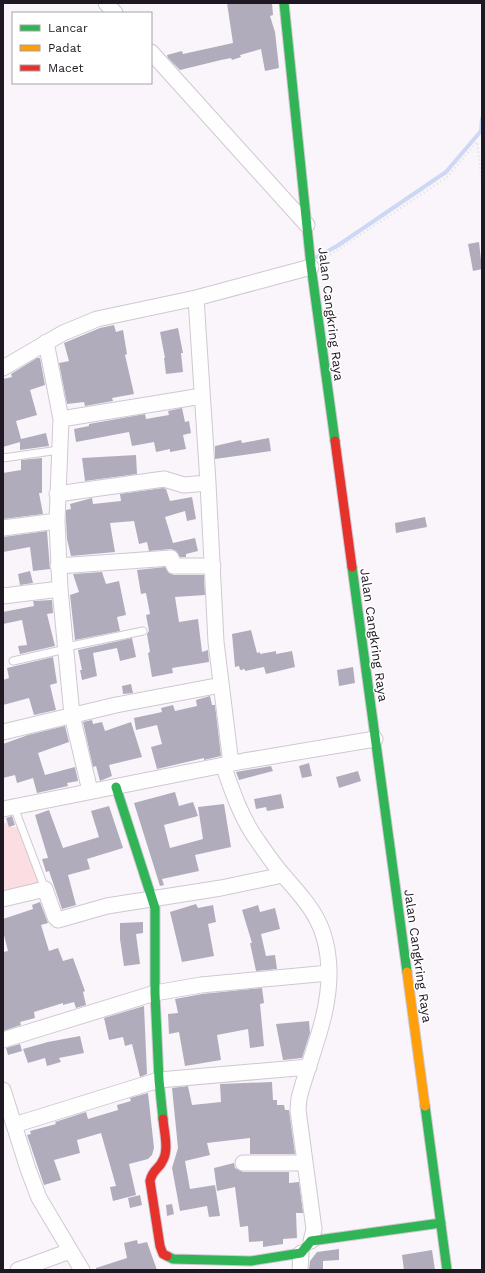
<svg xmlns="http://www.w3.org/2000/svg" width="485" height="1273" font-family="'Work Sans',sans-serif">
  <rect width="100%" height="100%" fill="#faf5fb"/>
  <!-- green -->
  <path fill="#fcdde2" d="M 7,822 L 10,827 L 18,827 L 41,888 L 3,898 L 3,824 Z"/>
  <g fill="none" stroke-linecap="round" stroke-linejoin="round">
    <!-- stream -->
    <path stroke="#cdd8f5" stroke-width="4" d="M 317,257 L 337,246 L 446,172 L 481,131 L 482,118"/>
  </g>
  <!-- building -->
  <path fill="#b1acbb" d="M 227,3 L 272,3 L 273,15 L 270,16 L 275,32 L 279,68 L 265,71 L 261,49 L 240,55 L 241,57 L 232,60 L 231,58 L 221,60 L 180,70 L 168,58 L 167,55 L 182,51 L 183,54 L 233,43 Z
    M 479,242 L 482,269 L 473,271 L 468,244 Z
    M 114,325 L 116,332 L 123,330 L 127,354 L 125,355 L 134,394 L 112,398 L 113,401 L 85,406 L 84,402 L 67,404 L 59,363 L 69,361 L 64,343 L 100,328 Z
    M 178,328 L 183,353 L 181,353 L 183,372 L 166,374 L 164,358 L 165,358 L 160,332 Z
    M 37,358 L 40,358 L 45,385 L 30,390 L 37,415 L 16,421 L 21,439 L 46,433 L 49,446 L 20,450 L 20,442 L 3,447 L 3,379 L 12,377 L 11,374 Z
    M 182,408 L 185,422 L 189,421 L 191,433 L 183,435 L 186,449 L 170,452 L 170,449 L 156,452 L 154,442 L 132,446 L 129,432 L 76,442 L 74,429 L 89,426 L 89,424 L 145,414 L 146,419 L 169,415 L 168,411 Z
    M 269,438 L 271,451 L 215,459 L 215,446 L 241,440 L 242,443 Z
    M 136,455 L 137,474 L 85,481 L 82,458 Z
    M 42,458 L 42,493 L 39,493 L 43,514 L 3,519 L 3,473 L 21,470 L 21,460 Z
    M 163,488 L 166,489 L 170,501 L 192,497 L 196,519 L 187,521 L 185,511 L 165,517 L 173,543 L 195,538 L 198,551 L 186,554 L 186,557 L 180,557 L 176,551 L 171,549 L 149,551 L 147,542 L 139,544 L 134,521 L 110,523 L 115,552 L 71,556 L 67,539 L 66,521 L 66,510 L 71,509 L 70,504 L 92,498 L 93,504 L 121,501 L 120,494 Z
    M 425,517 L 427,527 L 396,533 L 395,523 Z
    M 47,531 L 50,569 L 33,571 L 30,547 L 3,552 L 3,537 Z
    M 165,567 L 169,573 L 174,575 L 204,575 L 205,595 L 175,597 L 179,622 L 198,619 L 202,652 L 208,650 L 209,662 L 172,668 L 173,673 L 152,677 L 148,653 L 150,652 L 147,634 L 149,631 L 146,615 L 150,614 L 146,593 L 141,594 L 137,570 Z
    M 30,571 L 33,583 L 20,585 L 18,574 Z
    M 102,572 L 106,584 L 119,581 L 126,615 L 117,617 L 120,631 L 75,640 L 70,595 L 79,592 L 73,574 Z
    M 52,600 L 53,613 L 47,614 L 55,646 L 20,654 L 18,646 L 27,645 L 22,620 L 3,624 L 3,612 L 34,606 L 33,601 Z
    M 251,630 L 257,653 L 260,652 L 260,654 L 276,651 L 276,654 L 292,651 L 295,667 L 266,674 L 264,667 L 245,671 L 245,669 L 240,670 L 239,666 L 235,667 L 232,634 Z
    M 132,638 L 136,657 L 120,661 L 117,648 L 93,653 L 97,676 L 82,680 L 80,670 L 82,670 L 78,650 Z
    M 53,657 L 57,683 L 50,685 L 56,710 L 34,715 L 29,698 L 3,705 L 3,680 L 9,678 L 7,668 Z
    M 353,667 L 355,683 L 339,686 L 337,670 Z
    M 131,684 L 133,693 L 123,694 L 122,686 Z
    M 210,696 L 212,705 L 215,705 L 221,756 L 204,760 L 204,758 L 157,769 L 151,747 L 162,744 L 157,725 L 136,730 L 134,718 L 162,712 L 161,708 L 173,705 L 175,711 L 197,706 L 196,700 Z
    M 92,720 L 93,724 L 102,722 L 105,731 L 131,722 L 142,757 L 109,765 L 112,776 L 100,781 L 96,766 L 93,767 L 83,722 Z
    M 65,726 L 69,742 L 38,753 L 45,775 L 75,767 L 78,781 L 67,783 L 68,786 L 37,793 L 33,778 L 17,783 L 15,775 L 3,778 L 3,744 L 28,735 Z
    M 309,763 L 312,776 L 302,778 L 299,766 Z
    M 271,766 L 273,771 L 239,780 L 236,772 Z
    M 358,771 L 361,781 L 339,788 L 336,777 Z
    M 175,792 L 179,806 L 193,802 L 198,816 L 164,825 L 170,848 L 203,839 L 198,807 L 224,804 L 231,847 L 195,855 L 199,871 L 162,879 L 164,885 L 160,886 L 134,803 Z
    M 281,794 L 284,808 L 267,811 L 266,807 L 256,809 L 254,799 Z
    M 109,806 L 123,848 L 87,859 L 90,869 L 68,875 L 76,905 L 62,909 L 49,871 L 46,872 L 42,859 L 48,858 L 35,815 L 49,810 L 63,848 L 99,837 L 91,811 Z
    M 12,816 L 15,825 L 9,827 L 6,818 Z
    M 40,902 L 48,923 L 41,925 L 49,951 L 58,948 L 63,961 L 73,958 L 85,991 L 83,992 L 86,1005 L 76,1008 L 74,1002 L 63,1005 L 63,1003 L 34,1012 L 35,1018 L 20,1022 L 21,1025 L 3,1031 L 3,952 L 8,951 L 3,931 L 3,919 L 33,909 L 32,905 Z
    M 196,904 L 198,908 L 213,905 L 216,922 L 208,924 L 214,956 L 182,962 L 170,912 Z
    M 258,905 L 260,912 L 275,908 L 280,929 L 261,934 L 266,956 L 275,955 L 277,969 L 256,971 L 250,943 L 252,943 L 242,910 Z
    M 143,922 L 143,933 L 136,934 L 140,964 L 124,966 L 120,939 L 120,923 Z
    M 262,988 L 264,1003 L 260,1004 L 264,1046 L 250,1048 L 248,1029 L 217,1035 L 221,1060 L 185,1066 L 179,1032 L 169,1034 L 168,1014 L 178,1013 L 175,999 L 202,994 Z
    M 144,1006 L 147,1074 L 140,1077 L 132,1044 L 125,1046 L 123,1037 L 109,1040 L 104,1018 Z
    M 309,1021 L 310,1033 L 302,1058 L 283,1060 L 276,1024 Z
    M 80,1036 L 84,1053 L 59,1058 L 61,1062 L 47,1066 L 45,1058 L 28,1063 L 23,1049 L 48,1042 Z
    M 20,1044 L 22,1051 L 8,1055 L 6,1048 Z
    M 272,1082 L 273,1100 L 277,1100 L 277,1105 L 284,1105 L 285,1110 L 289,1110 L 295,1154 L 250,1154 L 250,1138 L 207,1143 L 210,1155 L 185,1161 L 190,1189 L 215,1185 L 220,1216 L 209,1217 L 207,1206 L 180,1211 L 172,1168 L 178,1148 L 172,1088 L 188,1086 L 192,1105 L 221,1102 L 220,1084 Z
    M 148,1093 L 154,1148 L 152,1155 L 148,1159 L 129,1164 L 136,1195 L 113,1201 L 110,1187 L 116,1186 L 101,1133 L 77,1140 L 80,1153 L 54,1160 L 61,1180 L 44,1185 L 27,1135 L 31,1134 L 30,1131 L 56,1124 L 55,1122 L 86,1112 L 88,1119 L 118,1110 L 117,1105 L 131,1101 L 130,1098 Z
    M 234,1163 L 235,1168 L 243,1172 L 289,1172 L 289,1183 L 299,1182 L 303,1213 L 296,1213 L 297,1238 L 283,1239 L 283,1244 L 263,1247 L 263,1241 L 249,1242 L 248,1226 L 240,1227 L 235,1187 L 217,1191 L 214,1168 Z
    M 140,1195 L 142,1205 L 130,1208 L 128,1198 Z
    M 172,1204 L 174,1214 L 167,1216 L 166,1205 Z
    M 137,1240 L 138,1244 L 147,1242 L 157,1270 L 96,1270 L 96,1268 L 127,1258 L 124,1243 Z
    M 339,1249 L 339,1260 L 323,1261 L 323,1270 L 309,1270 L 310,1261 L 317,1252 Z
    M 432,1250 L 435,1270 L 404,1270 L 402,1255 Z"/>
  <g fill="none" stroke-linecap="round" stroke-linejoin="round">
    <defs>
      <path id="lane" d="M 3,458 L 59,450
        M 66,647 L 143,631
        M 13,661 L 66,649
        M 14,807 L 45,889"/>
      <path id="street" d="M 106,3 L 115,13
        M 151,52 L 307,225
        M 196,298 L 208,483 L 216,642 L 231,764
        M 46,342 L 61,419 L 57,521 L 60,589 L 72,715 L 90,791
        M 3,368 L 63,333 L 97,319 L 196,298 L 311,267
        M 61,419 L 202,396
        M 57,494 L 164,479 L 184,485 L 208,483
        M 3,528 L 57,521
        M 58,566 L 171,558 L 174,566 L 213,566
        M 3,596 L 60,589
        M 3,732 L 116,705 L 221,685
        M 223,765 C 232,790 240,815 255,837 C 264,850 273,864 284,876 C 312,908 328,926 329,971 C 330,1015 310,1056 299,1098 L 298,1110 L 314,1229 L 311,1241
        M 3,809 L 244,761 L 375,739
        M 3,899 L 45,889 L 55,917 L 58,920 L 107,906 L 221,888 L 283,875
        M 3,1040 L 155,993 L 201,985 L 329,973
        M 3,1090 L 28,1169 L 39,1198 L 82,1270
        M 14,1125 L 159,1080 L 309,1067
        M 243,1163 L 304,1163
        M 18,1270 L 70,1251
        M 300,1270 L 301,1253"/>
      <path id="fast" d="M 284,3 L 311,266 L 335,441
        M 352,567 L 407,972
        M 116,787 L 155,908 L 155,993 L 159,1080 L 163,1119
        M 425,1106 L 447,1270
        M 167,1256 L 173,1259 L 251,1261 L 301,1253 L 311,1241 L 441,1223"/>
      <path id="slow" d="M 407,972 L 425,1106"/>
      <path id="jam" d="M 335,441 L 352,567
        M 163,1119 C 164,1132 169,1149 163,1160 C 159,1170 153,1168 150,1181 L 160,1246 L 163,1254 L 167,1256"/>
    </defs>
    <!-- lane casing -->
    <use href="#lane" stroke="#cfc8d1" stroke-width="9"/>
    <!-- street casing -->
    <use href="#street" stroke="#cfc8d1" stroke-width="17"/>
    <!-- fast casing -->
    <use href="#fast" stroke="#cfc8d1" stroke-width="11"/>
    <!-- slow casing -->
    <use href="#slow" stroke="#cfc8d1" stroke-width="11"/>
    <!-- jam casing -->
    <use href="#jam" stroke="#cfc8d1" stroke-width="11"/>
    <!-- path -->
    <path stroke="#e1e0e2" stroke-width="2.5" stroke-dasharray="1 3" stroke-linecap="butt" d="M 327,257 L 446,178 L 477,142 L 482,182"/>
    <!-- lane -->
    <use href="#lane" stroke="#fefefe" stroke-width="7"/>
    <!-- street -->
    <use href="#street" stroke="#fefefe" stroke-width="15"/>
    <!-- fast -->
    <use href="#fast" stroke="#30b455" stroke-width="9"/>
    <!-- slow -->
    <use href="#slow" stroke="#ff9f0a" stroke-width="9"/>
    <!-- jam -->
    <use href="#jam" stroke="#e5322d" stroke-width="9"/>
  </g>
  <g text-anchor="middle" dominant-baseline="central" stroke-width="3" stroke-linejoin="round" paint-order="stroke">
    <!-- street labels -->
    <g font-size="13" fill="#1f1721" stroke="#fff">
      <text transform="translate(331 314) rotate(83)">Jalan Cangkring Raya</text>
      <text transform="translate(374 635) rotate(82)">Jalan Cangkring Raya</text>
      <text transform="translate(418 956) rotate(82)">Jalan Cangkring Raya</text>
    </g>
  </g>
  <!-- border -->
  <rect width="485" height="1273" fill="none" stroke="#1f1721" stroke-width="8"/>
  <!-- legend -->
  <rect x="12" y="12" width="140" height="72" fill="#ffffff" stroke="#a5a2a6"/>
  <rect x="20" y="25" width="20" height="6" fill="#30b455" stroke="#a5a2a6"/>
  <text x="48" y="32" font-size="12" fill="#1f1721">Lancar</text>
  <rect x="20" y="45" width="20" height="6" fill="#ff9f0a" stroke="#a5a2a6"/>
  <text x="48" y="52" font-size="12" fill="#1f1721">Padat</text>
  <rect x="20" y="65" width="20" height="6" fill="#e5322d" stroke="#a5a2a6"/>
  <text x="48" y="72" font-size="12" fill="#1f1721">Macet</text>
</svg>
